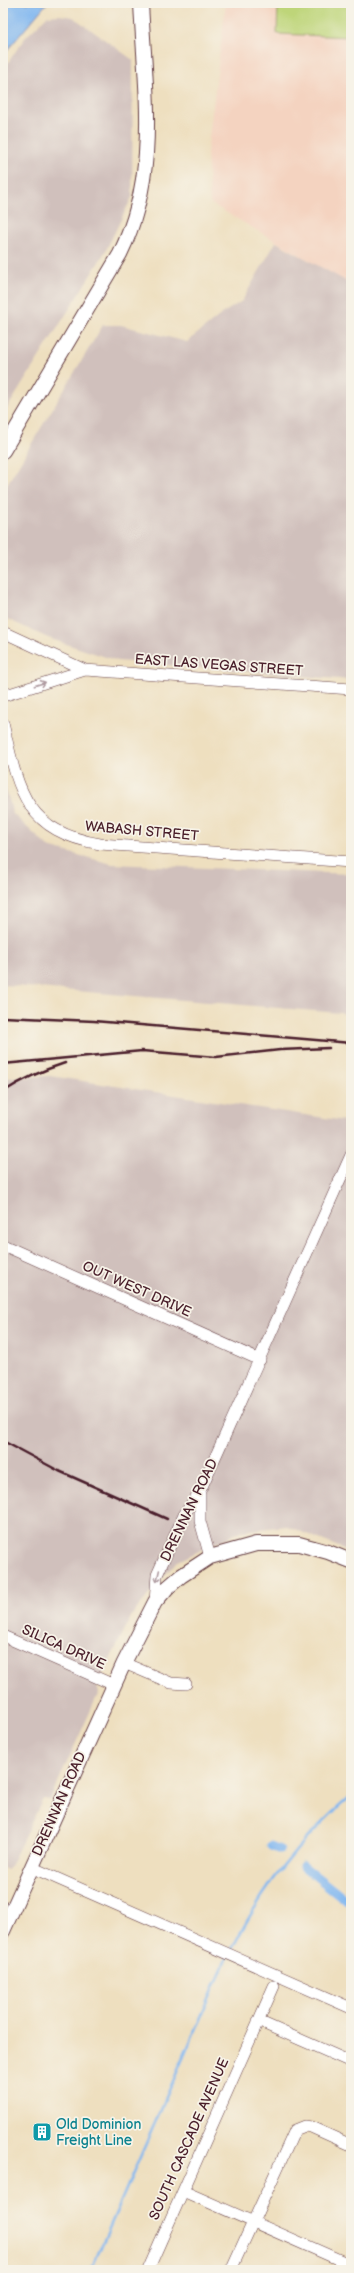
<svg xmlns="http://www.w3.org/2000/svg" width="354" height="2273" font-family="'Balsamiq Sans',sans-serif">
  <rect width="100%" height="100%" fill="#f7f3e8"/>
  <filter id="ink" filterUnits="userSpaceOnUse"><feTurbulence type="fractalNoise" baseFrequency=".025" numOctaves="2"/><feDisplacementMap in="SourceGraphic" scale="8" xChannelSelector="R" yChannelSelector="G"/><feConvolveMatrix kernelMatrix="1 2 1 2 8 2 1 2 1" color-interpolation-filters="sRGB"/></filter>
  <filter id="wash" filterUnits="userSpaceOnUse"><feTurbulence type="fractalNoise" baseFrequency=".012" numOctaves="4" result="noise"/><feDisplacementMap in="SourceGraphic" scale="16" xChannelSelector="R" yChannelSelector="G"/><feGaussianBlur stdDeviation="0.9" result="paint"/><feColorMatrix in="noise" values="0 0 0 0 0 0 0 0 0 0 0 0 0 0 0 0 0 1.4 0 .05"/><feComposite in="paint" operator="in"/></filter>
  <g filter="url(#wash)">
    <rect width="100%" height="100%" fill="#eedfbf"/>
    <!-- built -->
    <path fill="#f4d3c0" d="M 226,3 L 278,3 L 277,34 L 351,37 L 351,285 L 210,203 L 207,153 Z"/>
    <!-- industrial -->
    <path fill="#d0c0bc" d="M 59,15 L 73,17 L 133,60 L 132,197 L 105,252 L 3,415 L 3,70 L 24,39 L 47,16 Z
      M 276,242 L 351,284 L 351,680 L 118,661 L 48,638 L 3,617 L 3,491 L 103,325 L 121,325 L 187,342 L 223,313 L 242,301 Z
      M 3,779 L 13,814 L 48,847 L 112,864 L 351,874 L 351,1014 L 3,985 Z
      M 50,1076 L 351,1122 L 351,1552 L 287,1526 L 241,1531 L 176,1562 L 132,1615 L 97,1686 L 99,1692 L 50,1800 L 43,1799 L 8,1870 L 3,1868 L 3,1078 Z"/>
    <!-- green -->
    <path fill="#bed579" stroke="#847a52" d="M 278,3 L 351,3 L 351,37 L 277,34 Z"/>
    <!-- water -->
    <path fill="#81b7f0" stroke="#666b8e" d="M 3,3 L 47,3 L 3,55 Z"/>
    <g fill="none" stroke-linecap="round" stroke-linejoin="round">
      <!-- stream -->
      <path stroke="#81b7f0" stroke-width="2.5" d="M 231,1951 C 262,1889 298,1841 351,1796
        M 91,2270 L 227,1957"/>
      <!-- canal -->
      <path stroke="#81b7f0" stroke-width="9" d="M 271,1846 L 280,1850
        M 303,1866 L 346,1900"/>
    </g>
  </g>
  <g filter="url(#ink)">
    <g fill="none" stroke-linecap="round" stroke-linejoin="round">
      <defs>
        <path id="minor" d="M 3,632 L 85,670
          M 3,696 L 85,670 L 351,689
          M 3,723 C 18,789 24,831 100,844 L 351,862
          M 3,1245 L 260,1360
          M 200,1494 L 200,1521 L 210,1557
          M 155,1602 L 157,1575 L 184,1515 L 200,1491 L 351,1155
          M 3,1636 L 114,1685
          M 124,1663 L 171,1683 L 186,1684
          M 31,1867 L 351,2008
          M 258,2021 L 351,2062
          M 183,2191 L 351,2265
          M 148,2270 L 274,1986
          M 231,2270 L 295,2130 L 305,2126 L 311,2127 L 351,2145"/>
        <path id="major" d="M 3,451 L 120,254 C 160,172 145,91 141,3
          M 3,1931 L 124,1663 L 155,1602 L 167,1588 L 181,1576 L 210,1557 L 256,1544 L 299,1544 L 328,1552 L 351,1561"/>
      </defs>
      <!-- minor casing -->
      <use href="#minor" stroke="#633c41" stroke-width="12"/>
      <!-- major casing -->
      <use href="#major" stroke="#633c41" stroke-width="16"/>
      <!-- minor -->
      <use href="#minor" stroke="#fff" stroke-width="11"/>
      <!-- major -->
      <use href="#major" stroke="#fff" stroke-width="14"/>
      <!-- rail -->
      <path stroke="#4a1f2b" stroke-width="2.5" d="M 3,1017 L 94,1021 L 351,1043
        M 3,1064 L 142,1051 L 216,1057 L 280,1050 L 329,1048
        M 3,1092 C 23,1079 43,1070 65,1063
        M 3,1441 L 59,1471 L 167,1519"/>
    </g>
    <!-- one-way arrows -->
    <defs><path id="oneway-shaft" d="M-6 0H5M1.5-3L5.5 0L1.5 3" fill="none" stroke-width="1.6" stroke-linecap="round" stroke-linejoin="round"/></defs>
    <g stroke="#ae9aa0">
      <use href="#oneway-shaft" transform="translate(40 684) rotate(-18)"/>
      <use href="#oneway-shaft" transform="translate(158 1576) rotate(103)"/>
    </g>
  </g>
  <!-- icons -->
  <defs>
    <symbol id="building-square" viewBox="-11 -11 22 22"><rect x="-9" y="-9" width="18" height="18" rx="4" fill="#0f9aa8" stroke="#f7f3e8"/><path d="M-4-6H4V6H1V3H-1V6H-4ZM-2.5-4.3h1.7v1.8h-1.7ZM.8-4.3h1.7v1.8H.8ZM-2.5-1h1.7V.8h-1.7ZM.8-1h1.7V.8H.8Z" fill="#fff"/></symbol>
  </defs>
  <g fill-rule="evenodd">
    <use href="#building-square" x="31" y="2121" width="22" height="22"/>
  </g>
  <g text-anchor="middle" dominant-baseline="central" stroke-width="3.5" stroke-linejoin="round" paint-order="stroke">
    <!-- street labels -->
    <g font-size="14" fill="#4a1f2b" stroke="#f7f3e8">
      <text transform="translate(219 665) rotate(4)">EAST LAS VEGAS STREET</text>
      <text transform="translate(142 831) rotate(5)">WABASH STREET</text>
      <text transform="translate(137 1289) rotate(24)">OUT WEST DRIVE</text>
      <text transform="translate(189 1510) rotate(-64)">DRENNAN ROAD</text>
      <text transform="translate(64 1647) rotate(24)">SILICA DRIVE</text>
      <text transform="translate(59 1804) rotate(-66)">DRENNAN ROAD</text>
      <text transform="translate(189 2139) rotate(-66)">SOUTH CASCADE AVENUE</text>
    </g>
    <!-- culture labels -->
    <g font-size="14" fill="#0d838f" stroke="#f7f3e8" text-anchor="start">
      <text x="56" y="2124">Old Dominion<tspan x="56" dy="16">Freight Line</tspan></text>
    </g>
  </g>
  <!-- margin -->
  <rect width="354" height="2273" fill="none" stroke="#f7f3e8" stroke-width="16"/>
</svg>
